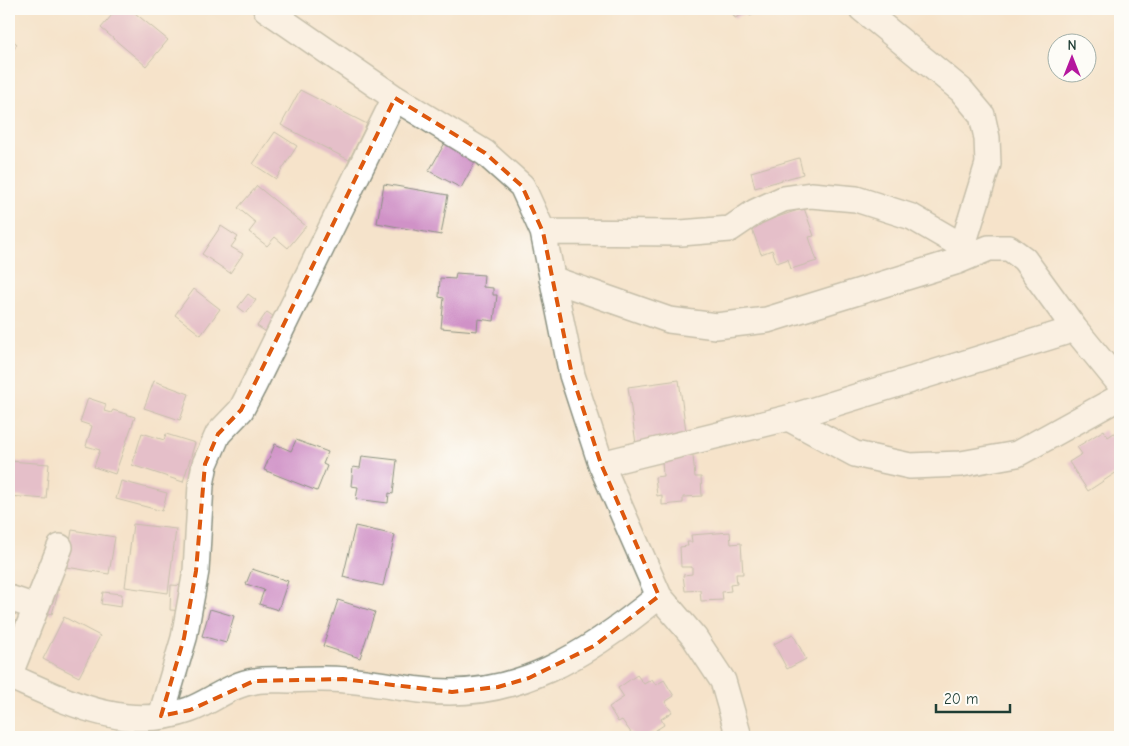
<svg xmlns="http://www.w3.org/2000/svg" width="1129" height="746" font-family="'Comic Neue',sans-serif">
  <rect width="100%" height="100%" fill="#fdfcf7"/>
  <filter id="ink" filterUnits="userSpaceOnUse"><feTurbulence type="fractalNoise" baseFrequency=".02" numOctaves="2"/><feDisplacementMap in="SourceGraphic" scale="10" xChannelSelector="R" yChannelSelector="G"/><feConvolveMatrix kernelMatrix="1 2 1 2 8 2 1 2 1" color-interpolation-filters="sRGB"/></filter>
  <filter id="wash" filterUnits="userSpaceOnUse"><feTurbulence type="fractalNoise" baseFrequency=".0096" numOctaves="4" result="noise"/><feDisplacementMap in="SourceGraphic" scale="20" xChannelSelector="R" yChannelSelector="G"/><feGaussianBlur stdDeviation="1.12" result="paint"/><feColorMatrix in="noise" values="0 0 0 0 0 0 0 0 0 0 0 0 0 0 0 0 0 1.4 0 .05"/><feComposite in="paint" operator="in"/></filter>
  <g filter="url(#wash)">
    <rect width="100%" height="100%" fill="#f5e3cb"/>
    <g id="blocks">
      <!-- building -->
      <path fill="#d092c7" d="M 117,9 L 130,9 L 168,40 L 146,66 L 101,28 Z
        M 730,9 L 766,9 L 750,16 L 748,12 L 735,18 Z
        M 9,37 L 17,44 L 14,49 L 9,45 Z
        M 300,90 L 367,124 L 349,160 L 281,125 Z
        M 275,132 L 297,146 L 276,179 L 253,164 Z
        M 450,134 L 481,151 L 461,188 L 429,171 Z
        M 799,158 L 803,174 L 755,188 L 751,172 Z
        M 384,184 L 448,195 L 441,235 L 377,223 Z
        M 257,186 L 306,226 L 288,248 L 275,237 L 267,246 L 249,232 L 256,223 L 238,208 Z
        M 804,208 L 814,236 L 809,237 L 817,261 L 791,269 L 788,259 L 777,263 L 772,250 L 761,254 L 751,226 Z
        M 221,226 L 238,237 L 231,247 L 243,254 L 230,273 L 202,254 Z
        M 456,273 L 484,275 L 483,287 L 493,288 L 493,295 L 497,295 L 494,321 L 478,319 L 477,331 L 441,328 L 444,298 L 439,297 L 440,278 L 455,279 Z
        M 194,289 L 220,309 L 201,335 L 175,315 Z
        M 248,294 L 256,300 L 246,313 L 238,307 Z
        M 267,312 L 283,323 L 274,337 L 257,326 Z
        M 679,380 L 687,438 L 636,444 L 628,387 Z
        M 154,381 L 189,394 L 180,420 L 144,408 Z
        M 88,398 L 106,404 L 104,411 L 111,413 L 113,410 L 135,417 L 115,474 L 94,467 L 100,450 L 86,446 L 92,426 L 80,422 Z
        M 1120,429 L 1120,470 L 1088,491 L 1069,462 L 1082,454 L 1077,447 L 1104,430 L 1108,437 Z
        M 142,433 L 164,440 L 166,434 L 195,443 L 183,482 L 132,465 Z
        M 296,440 L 328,452 L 323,464 L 327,466 L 317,491 L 264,470 L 275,444 L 291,451 Z
        M 362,456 L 397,460 L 393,494 L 389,493 L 388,503 L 356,499 L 358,487 L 351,486 L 353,467 L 360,468 Z
        M 693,456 L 695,477 L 701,477 L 702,496 L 683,497 L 683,503 L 662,505 L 662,495 L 657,496 L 655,477 L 663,476 L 662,459 Z
        M 9,461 L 49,464 L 46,499 L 9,496 Z
        M 121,481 L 167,493 L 162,511 L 116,499 Z
        M 133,524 L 176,529 L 168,593 L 125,587 Z
        M 355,526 L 395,535 L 383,586 L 343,577 Z
        M 72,530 L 115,537 L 109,574 L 66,567 Z
        M 730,532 L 731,544 L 741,543 L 743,574 L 736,574 L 737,584 L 730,585 L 731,591 L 722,592 L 723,600 L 701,601 L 700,590 L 685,591 L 683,575 L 692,574 L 692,567 L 681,567 L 680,547 L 688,546 L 687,542 L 692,542 L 691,535 Z
        M 252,569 L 288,581 L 278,610 L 259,604 L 264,590 L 246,584 Z
        M 45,585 L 59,589 L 52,614 L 38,610 Z
        M 171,585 L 188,586 L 186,611 L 170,610 Z
        M 103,592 L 122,594 L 121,607 L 101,604 Z
        M 338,600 L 375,612 L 360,658 L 323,646 Z
        M 210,609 L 234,616 L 226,643 L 202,636 Z
        M 64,617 L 100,636 L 79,677 L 43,659 Z
        M 793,634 L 806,659 L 787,669 L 774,644 Z
        M 637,675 L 644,684 L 652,679 L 656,685 L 664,680 L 674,696 L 665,702 L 672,712 L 661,719 L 664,725 L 645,737 L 634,737 L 622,720 L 618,722 L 609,707 L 624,697 L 618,688 Z"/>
    </g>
  </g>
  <g filter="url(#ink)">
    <use href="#blocks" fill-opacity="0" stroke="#8a9080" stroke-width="1"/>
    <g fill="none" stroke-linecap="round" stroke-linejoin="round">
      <defs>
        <path id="minor" d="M 266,9 L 395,98 L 485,153 L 522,186 L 543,232 L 572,375 L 601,464 L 659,596 L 694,637 L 723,681 L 739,737
          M 862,9 L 961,90 L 982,115 L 987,138 L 988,164 L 958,261
          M 543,232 L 681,233 L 730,229 L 755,212 L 783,199 L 811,195 L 856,199 L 912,217 L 962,246
          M 552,279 L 669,320 L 716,326 L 767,320 L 958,261 L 989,248 L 1009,248 L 1024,259 L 1075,329 L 1120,384
          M 788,418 L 855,454 L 910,466 L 961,464 L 1017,454 L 1120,397
          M 601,464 L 788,418 L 1075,329
          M 9,598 L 36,607
          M 9,676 C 66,701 125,733 189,710 C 211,702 231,684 255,681 C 266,679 278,680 289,680 C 307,679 327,678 345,680 C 371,682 395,687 420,690 C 514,703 590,653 659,596
          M 9,676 L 60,547
          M 161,716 L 184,638 L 196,571 L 201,485 L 205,464 L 218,434 L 241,410 L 254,385 L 395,98"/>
      </defs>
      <!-- minor casing -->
      <use href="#minor" stroke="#8a9080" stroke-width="28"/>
      <!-- minor -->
      <use href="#minor" stroke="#fff" stroke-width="25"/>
    </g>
  </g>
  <!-- marked area -->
  <path d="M0 0H1129V746H0ZM 395,98 L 485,153 L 522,186 L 543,232 L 572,375 L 601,464 L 659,596 L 594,646 L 529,678 L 498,687 L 452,692 L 343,679 L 254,681 L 190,710 L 161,716 L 184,638 L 196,571 L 205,464 L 218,434 L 241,410 L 254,385 Z" fill="#f5e3cb" fill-opacity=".55" fill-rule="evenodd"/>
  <path fill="none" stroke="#de580e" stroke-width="4" stroke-dasharray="10 6" stroke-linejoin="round" d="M 395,98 L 485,153 L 522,186 L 543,232 L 572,375 L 601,464 L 659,596 L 594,646 L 529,678 L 498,687 L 452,692 L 343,679 L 254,681 L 190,710 L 161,716 L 184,638 L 196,571 L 205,464 L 218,434 L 241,410 L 254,385 Z"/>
  <!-- margin -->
  <rect width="1129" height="746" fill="none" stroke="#fdfcf7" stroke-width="30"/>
  <!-- north arrow -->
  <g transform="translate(1072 58)"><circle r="24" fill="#fdfcf7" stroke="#a4b0a9"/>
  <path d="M0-4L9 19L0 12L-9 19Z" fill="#b5179e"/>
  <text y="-8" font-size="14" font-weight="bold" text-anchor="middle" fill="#1f3d34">N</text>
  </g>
  <!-- scale -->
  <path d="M936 704v8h74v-8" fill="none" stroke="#1f3d34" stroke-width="2.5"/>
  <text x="944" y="704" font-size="15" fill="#1f3d34" stroke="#fdfcf7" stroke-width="4" paint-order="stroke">20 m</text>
</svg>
